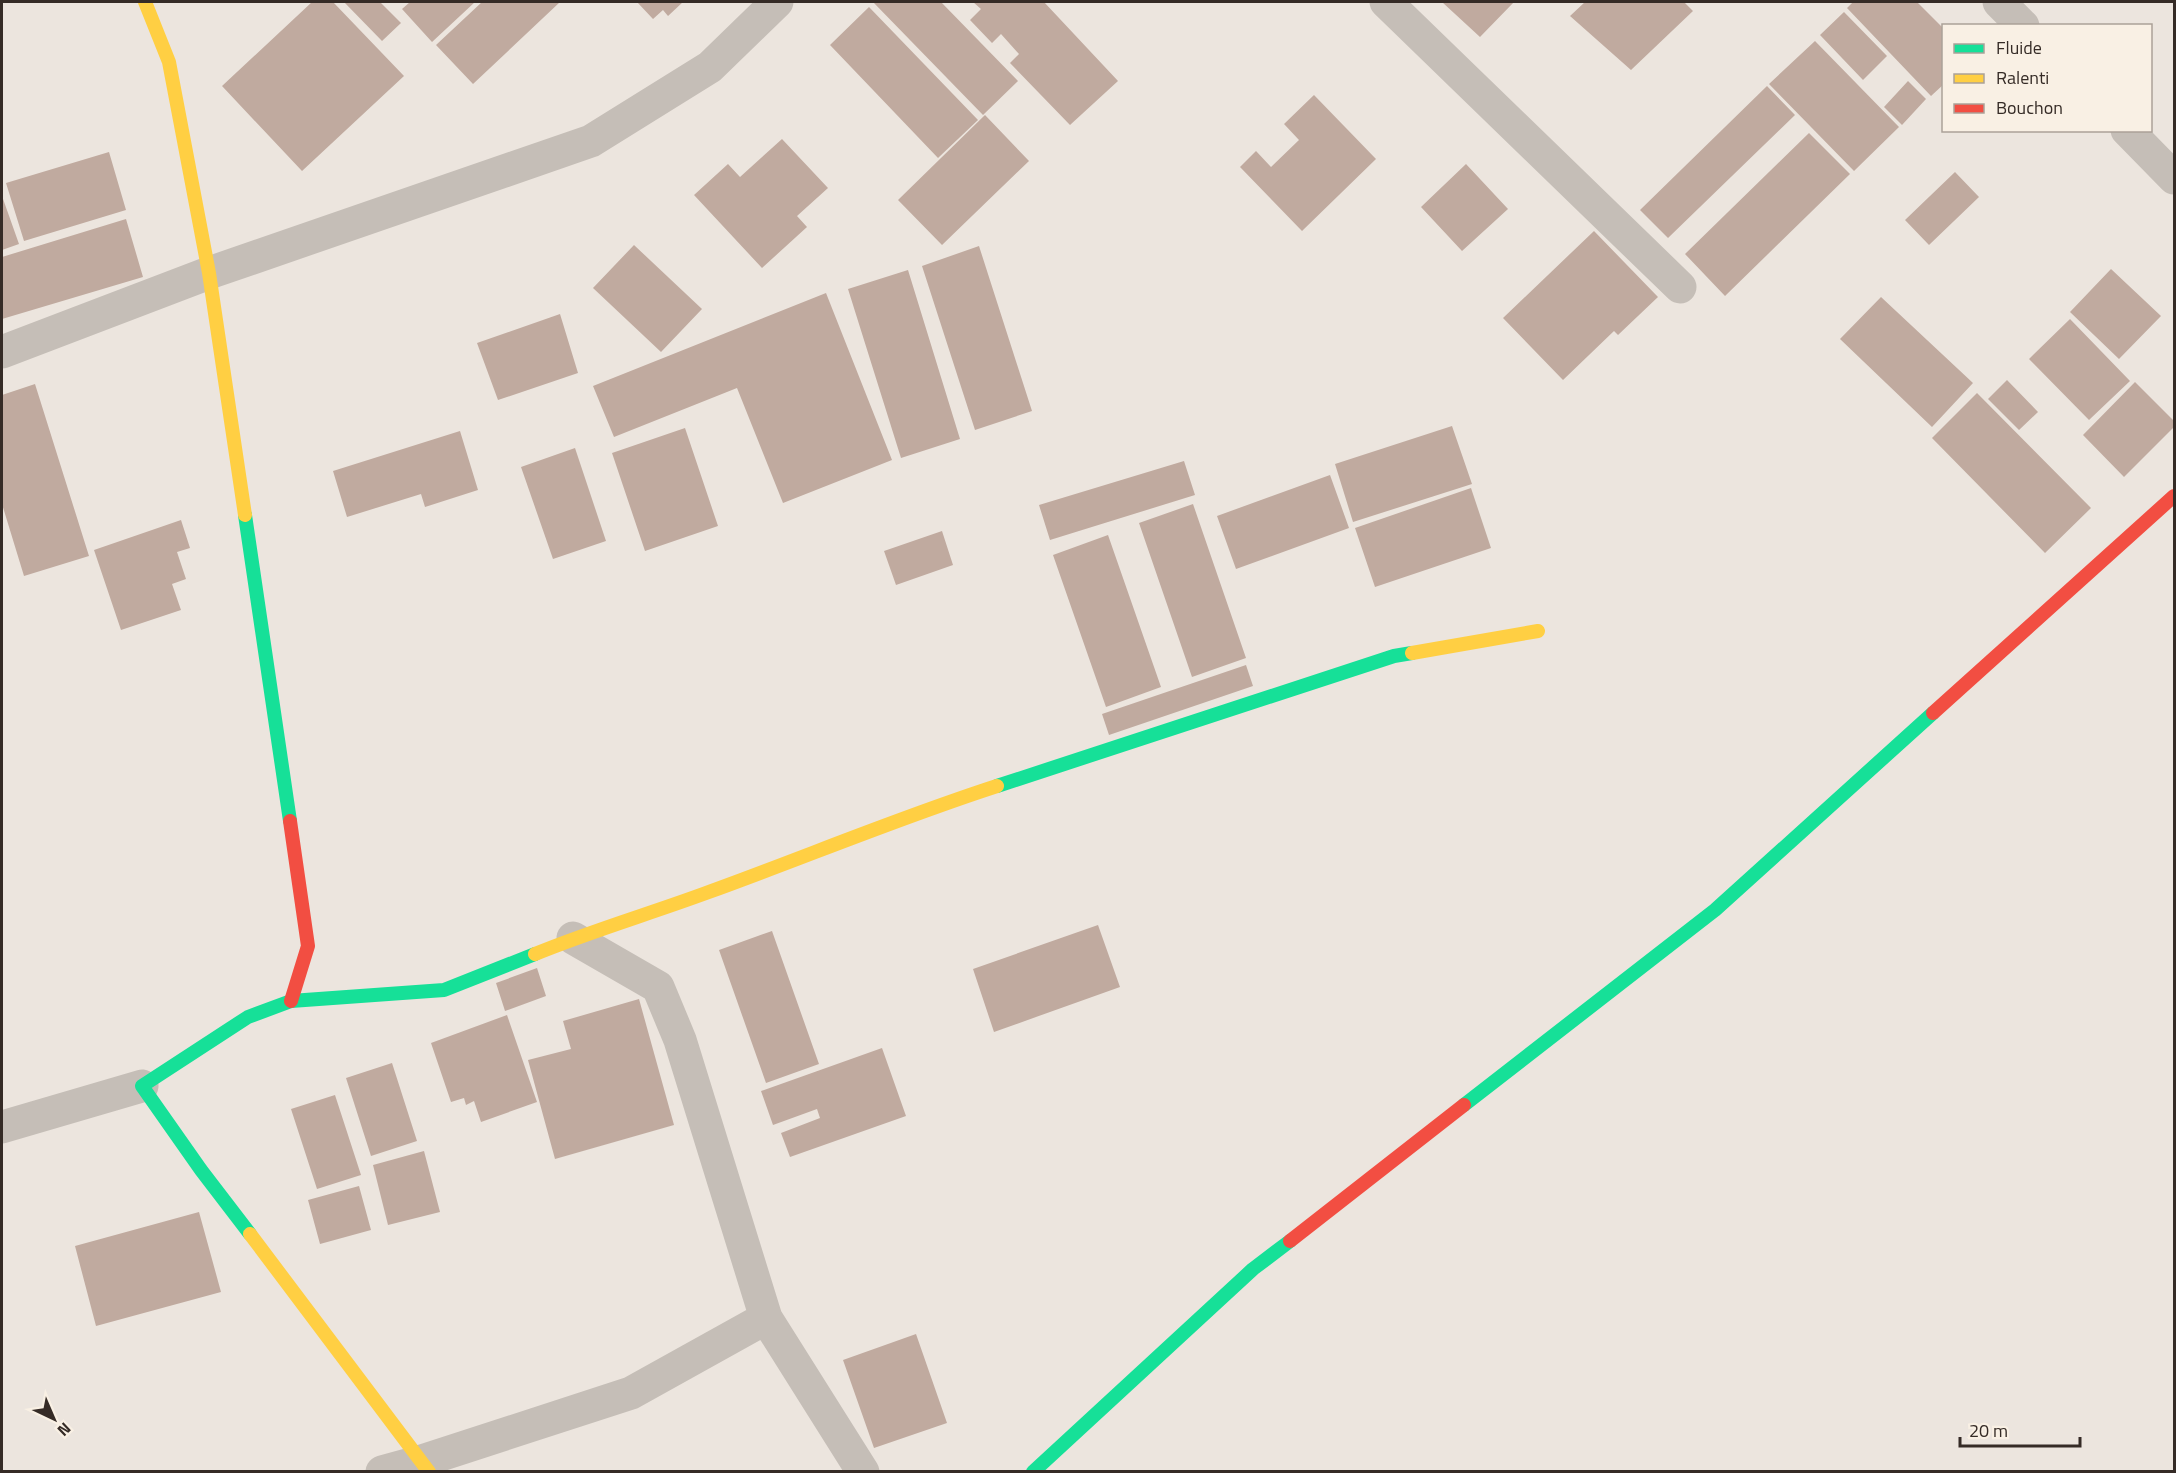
<svg xmlns="http://www.w3.org/2000/svg" width="2176" height="1473" font-family="'Titillium Web',sans-serif">
  <rect width="100%" height="100%" fill="#ece5de"/>
  <!-- building -->
  <path fill="#c0aa9f" d="M 312,2 L 333,2 L 404,76 L 302,171 L 222,86 Z
    M 344,2 L 380,2 L 401,23 L 382,41 Z
    M 410,2 L 475,2 L 432,42 L 402,9 Z
    M 482,2 L 560,2 L 473,84 L 436,45 Z
    M 637,2 L 683,2 L 668,16 L 663,10 L 653,19 Z
    M 873,2 L 941,2 L 1018,81 L 983,115 Z
    M 973,2 L 1044,2 L 1118,81 L 1070,125 L 1010,63 L 1019,54 L 1001,34 L 992,43 L 970,20 L 981,9 Z
    M 1442,2 L 1514,2 L 1480,37 Z
    M 1585,2 L 1684,2 L 1693,11 L 1631,70 L 1570,16 Z
    M 1853,2 L 1917,2 L 1944,29 L 1944,84 L 1931,96 L 1847,8 Z
    M 869,7 L 978,120 L 938,158 L 830,45 Z
    M 1844,12 L 1887,56 L 1863,80 L 1820,35 Z
    M 1815,41 L 1899,127 L 1854,171 L 1769,84 Z
    M 1908,81 L 1926,99 L 1902,125 L 1884,107 Z
    M 1767,86 L 1795,115 L 1668,238 L 1640,210 Z
    M 1314,95 L 1376,159 L 1302,231 L 1240,167 L 1256,151 L 1271,167 L 1299,140 L 1284,124 Z
    M 985,115 L 1029,161 L 942,245 L 898,200 Z
    M 1809,133 L 1850,174 L 1725,296 L 1685,254 Z
    M 782,139 L 828,188 L 797,216 L 807,227 L 762,268 L 694,195 L 728,164 L 740,177 Z
    M 109,152 L 126,210 L 24,241 L 6,183 Z
    M 1466,164 L 1508,209 L 1462,251 L 1421,207 Z
    M 1955,172 L 1979,197 L 1929,245 L 1905,220 Z
    M 2,196 L 19,244 L 2,250 Z
    M 126,219 L 143,277 L 2,319 L 2,257 Z
    M 1594,231 L 1658,297 L 1618,335 L 1614,331 L 1563,380 L 1503,318 Z
    M 634,245 L 702,309 L 661,352 L 593,288 Z
    M 979,246 L 1032,411 L 975,430 L 922,266 Z
    M 2111,269 L 2161,316 L 2119,359 L 2070,312 Z
    M 908,270 L 960,439 L 901,458 L 848,289 Z
    M 826,293 L 892,460 L 783,503 L 737,388 L 614,437 L 593,386 Z
    M 1881,297 L 1973,383 L 1932,427 L 1840,339 Z
    M 560,314 L 578,373 L 498,400 L 477,343 Z
    M 2070,319 L 2130,381 L 2089,420 L 2029,359 Z
    M 2007,380 L 2038,412 L 2019,430 L 1988,399 Z
    M 2135,382 L 2174,421 L 2174,427 L 2124,477 L 2083,435 Z
    M 35,384 L 89,556 L 24,576 L 2,504 L 2,395 Z
    M 1977,393 L 2091,508 L 2045,553 L 1932,438 Z
    M 1452,426 L 1472,484 L 1353,522 L 1335,464 Z
    M 685,428 L 718,526 L 645,551 L 612,453 Z
    M 460,431 L 478,490 L 425,507 L 421,494 L 347,517 L 333,471 Z
    M 575,448 L 606,541 L 553,559 L 521,467 Z
    M 1184,461 L 1195,495 L 1050,540 L 1039,505 Z
    M 1330,475 L 1349,528 L 1236,569 L 1217,516 Z
    M 1471,488 L 1491,548 L 1375,587 L 1355,528 Z
    M 1193,504 L 1246,658 L 1192,677 L 1139,523 Z
    M 181,520 L 190,548 L 177,552 L 186,579 L 172,584 L 181,610 L 121,630 L 94,550 Z
    M 942,531 L 953,565 L 896,585 L 884,551 Z
    M 1108,535 L 1161,687 L 1106,707 L 1053,555 Z
    M 1246,665 L 1253,686 L 1109,735 L 1102,714 Z
    M 1098,925 L 1120,987 L 994,1032 L 973,969 Z
    M 772,931 L 819,1064 L 766,1083 L 719,950 Z
    M 537,968 L 546,996 L 505,1011 L 496,983 Z
    M 639,999 L 674,1125 L 555,1159 L 528,1060 L 571,1049 L 563,1021 Z
    M 507,1015 L 537,1102 L 481,1122 L 474,1101 L 466,1105 L 464,1098 L 451,1102 L 431,1043 Z
    M 882,1048 L 906,1116 L 790,1157 L 781,1133 L 820,1118 L 817,1109 L 773,1125 L 761,1091 Z
    M 392,1063 L 417,1141 L 371,1156 L 346,1078 Z
    M 335,1095 L 361,1175 L 317,1189 L 291,1109 Z
    M 424,1151 L 440,1212 L 388,1225 L 373,1165 Z
    M 359,1186 L 371,1230 L 320,1244 L 308,1200 Z
    M 199,1212 L 221,1292 L 96,1326 L 75,1246 Z
    M 916,1334 L 947,1423 L 874,1448 L 843,1360 Z"/>
  <g fill="none" stroke-linecap="round" stroke-linejoin="round">
    <!-- street -->
    <path stroke="#c5beb7" stroke-width="33" d="M 1386,2 L 1680,287
      M 1999,2 L 2023,26
      M 2127,130 L 2174,178
      M 2,352 L 209,273 L 591,141 L 710,67 L 777,2
      M 573,938 L 658,987 L 680,1040 L 766,1318 L 863,1472
      M 2,1127 L 142,1086
      M 382,1472 L 422,1461 L 631,1393 L 766,1318"/>
    <!-- fast -->
    <path stroke="#16e098" stroke-width="14" d="M 245,515 L 290,821
      M 997,786 L 1394,656 L 1412,653
      M 1464,1105 L 1715,910 L 1933,713
      M 250,1234 L 201,1170 L 142,1086 L 248,1017 L 291,1001 L 444,990 L 535,954
      M 1033,1472 L 1253,1269 L 1290,1241"/>
    <!-- slow -->
    <path stroke="#ffcf43" stroke-width="14" d="M 145,2 L 169,62 L 209,273 L 245,515
      M 1412,653 L 1538,631
      M 535,954 C 591,931 649,914 706,893 C 803,858 898,818 997,786
      M 250,1234 L 429,1472"/>
    <!-- jam -->
    <path stroke="#f24e42" stroke-width="14" d="M 1933,713 L 2174,496
      M 290,821 L 308,946 L 291,1001
      M 1290,1241 L 1464,1105"/>
  </g>
  <!-- border -->
  <rect width="2176" height="1473" fill="none" stroke="#352b26" stroke-width="6"/>
  <!-- legend -->
  <rect x="1942" y="24" width="210" height="108" fill="#f9f0e4" stroke="#aba198" stroke-width="1.5"/>
  <rect x="1954" y="44" width="30" height="9" fill="#16e098" stroke="#aba198" stroke-width="1.5"/>
  <text x="1996" y="54" font-size="18" fill="#352b26">Fluide</text>
  <rect x="1954" y="74" width="30" height="9" fill="#ffcf43" stroke="#aba198" stroke-width="1.5"/>
  <text x="1996" y="84" font-size="18" fill="#352b26">Ralenti</text>
  <rect x="1954" y="104" width="30" height="9" fill="#f24e42" stroke="#aba198" stroke-width="1.5"/>
  <text x="1996" y="114" font-size="18" fill="#352b26">Bouchon</text>
  <!-- north arrow -->
  <g transform="translate(54 1419) rotate(136)" stroke="#f9f0e4" stroke-width="4.5" paint-order="stroke">
  <path d="M0-4.5L10 22L0 15L-10 22Z" fill="#352b26"/>
  <text y="-9" font-size="16" font-weight="bold" text-anchor="middle" fill="#352b26">N</text>
  </g>
  <!-- scale -->
  <path d="M1960 1437v9h120v-9" fill="none" stroke="#352b26" stroke-width="3"/>
  <text x="1969" y="1437" font-size="18" fill="#352b26" stroke="#f9f0e4" stroke-width="4.5" paint-order="stroke">20 m</text>
</svg>
